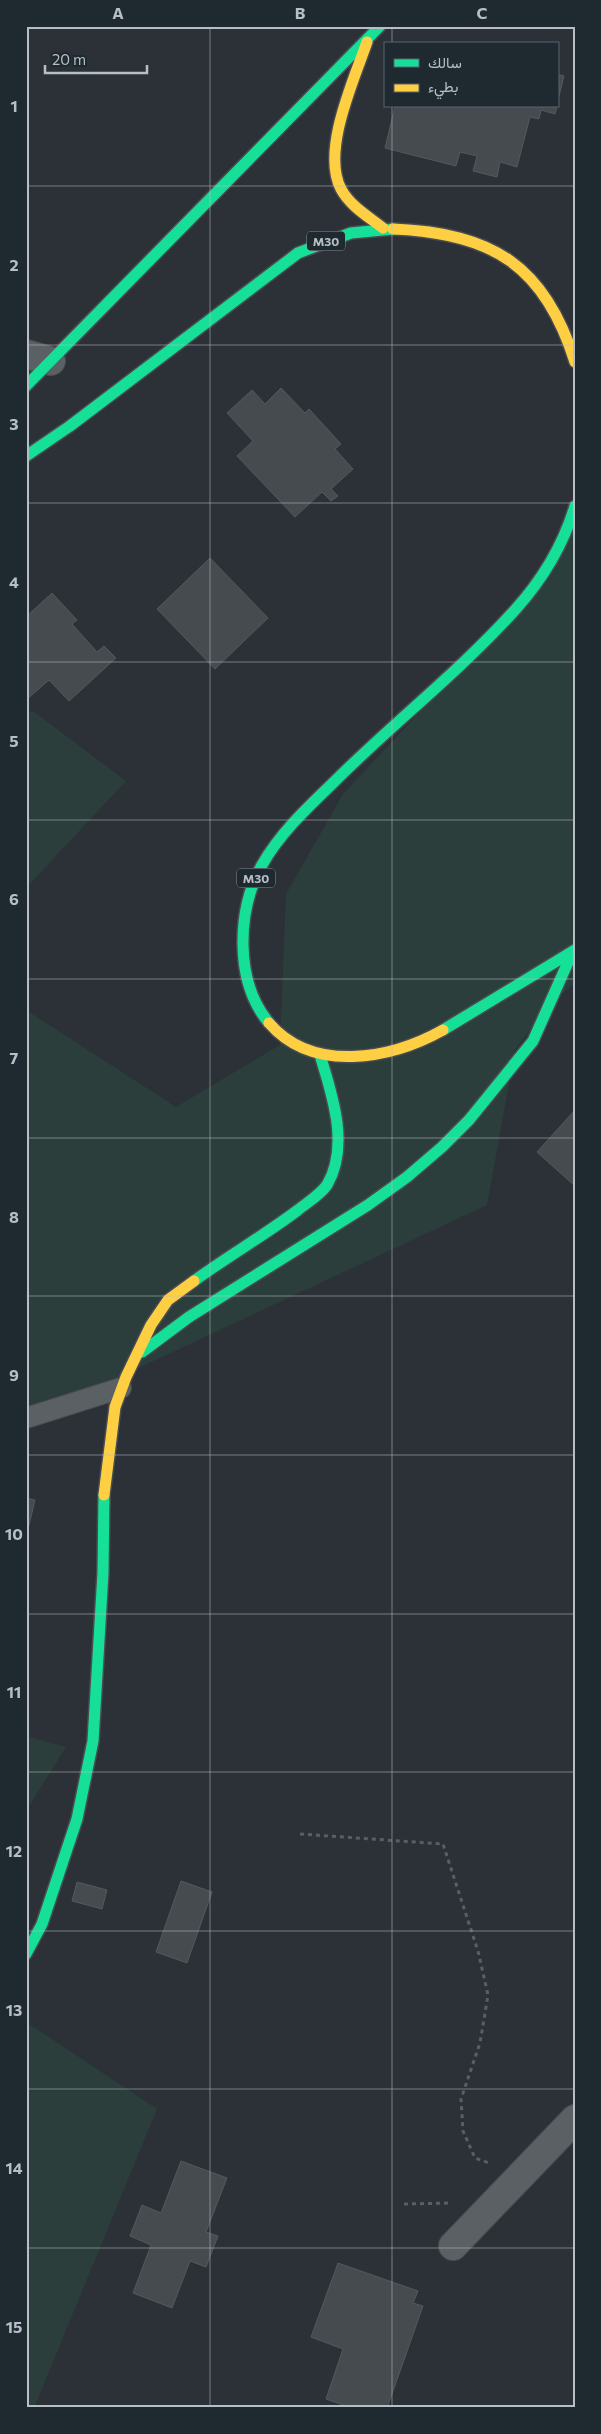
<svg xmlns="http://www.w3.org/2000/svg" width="601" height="2434" font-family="Commissioner,Vazirmatn,sans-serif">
  <rect width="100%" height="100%" fill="#2b3136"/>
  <!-- green -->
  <path fill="#2c3e3c" d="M 575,529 L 575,983 L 547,1006 L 515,1050 L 487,1205 L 98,1387 L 26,1412 L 26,1010 L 176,1107 L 280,1045 L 286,894 L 343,794 L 450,680 Z
    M 33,711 L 126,781 L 26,888 L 26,712 Z
    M 26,1736 L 66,1747 L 26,1811 Z
    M 26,2022 L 157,2109 L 34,2408 L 26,2408 Z"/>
  <!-- building -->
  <path fill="#454b4f" stroke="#53595d" d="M 557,74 L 564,76 L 557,104 Z
    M 395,106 L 557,106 L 555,114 L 541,110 L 539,119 L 530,117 L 517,167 L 500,162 L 497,177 L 473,171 L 477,156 L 460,152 L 456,166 L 385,148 Z
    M 281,388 L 305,413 L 309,409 L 341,444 L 335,449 L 353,469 L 331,489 L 338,496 L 331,501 L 322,492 L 295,517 L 237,456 L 253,441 L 227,413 L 252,390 L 265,404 Z
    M 210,558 L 268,618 L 215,669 L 157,609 Z
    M 52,593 L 77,620 L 72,624 L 97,652 L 104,646 L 116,658 L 69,701 L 49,680 L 26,700 L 26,613 L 28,615 Z
    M 575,1110 L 575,1186 L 537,1152 Z
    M 26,1498 L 35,1500 L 26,1538 Z
    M 181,1881 L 212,1892 L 187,1963 L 156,1952 Z
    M 77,1882 L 107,1890 L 102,1909 L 72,1901 Z
    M 181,2161 L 227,2178 L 206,2232 L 218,2236 L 206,2267 L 190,2261 L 172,2308 L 133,2293 L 151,2245 L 130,2236 L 142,2205 L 161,2213 Z
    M 338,2263 L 418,2291 L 413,2303 L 423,2306 L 387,2408 L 352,2408 L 326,2399 L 343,2349 L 311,2337 Z"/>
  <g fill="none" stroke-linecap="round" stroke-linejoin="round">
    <defs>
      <path id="lane" d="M 26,1418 L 121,1388"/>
      <path id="street" d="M 26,354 L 51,361
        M 453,2246 L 575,2119"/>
      <path id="fast" d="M 26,386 L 380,26
        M 26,456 L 70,426 L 298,253 L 351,233 L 393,229
        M 269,1023 C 234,981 237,910 262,865 C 280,833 308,807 334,782 C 393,723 459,672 515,610 C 543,579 563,546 575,506
        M 443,1030 L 575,950
        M 194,1281 C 228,1256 265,1235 298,1210 C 308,1202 320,1195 327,1185 C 350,1146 332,1094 320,1055
        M 142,1352 L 189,1317 L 368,1205 L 407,1177 L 442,1147 L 469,1120 L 533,1041 L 573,951
        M 26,1954 L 42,1924 L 77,1819 L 93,1741 L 103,1573 L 104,1495"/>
      <path id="slow" d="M 367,42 C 354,80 321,151 341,189 C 350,206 369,217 383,228
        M 393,229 C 493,233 545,266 575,362
        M 269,1023 C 313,1074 391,1059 443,1030
        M 104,1495 L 115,1407 L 126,1377 L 151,1325 L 168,1300 L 194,1281"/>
    </defs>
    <!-- lane casing -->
    <use href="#lane" stroke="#494d51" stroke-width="22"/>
    <!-- street casing -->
    <use href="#street" stroke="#494d51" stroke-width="30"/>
    <!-- fast casing -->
    <use href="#fast" stroke="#494d51" stroke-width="14"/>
    <!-- slow casing -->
    <use href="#slow" stroke="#494d51" stroke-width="14"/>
    <!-- path -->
    <path stroke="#595f62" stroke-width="3" stroke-dasharray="4 4" stroke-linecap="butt" d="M 300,1834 L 443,1844 L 478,1951 L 488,1995 L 480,2043 L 461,2099 L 463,2131 L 475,2158 L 489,2163
      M 404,2204 L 451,2203"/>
    <!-- lane -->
    <use href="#lane" stroke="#5b6064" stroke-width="20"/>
    <!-- street -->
    <use href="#street" stroke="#5b6064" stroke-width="28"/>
    <!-- fast -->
    <use href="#fast" stroke="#16e098" stroke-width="11"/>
    <!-- slow -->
    <use href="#slow" stroke="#ffcf43" stroke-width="11"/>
  </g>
  <!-- grid -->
  <path fill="none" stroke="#b6bfc6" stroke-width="1" stroke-opacity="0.55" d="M 210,26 L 210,2408M 392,26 L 392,44M 392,106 L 392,2408M 26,186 L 575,186M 26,345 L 575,345M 26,503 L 575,503M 26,662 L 575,662M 26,820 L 575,820M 26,979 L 575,979M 26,1138 L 575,1138M 26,1296 L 575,1296M 26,1455 L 575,1455M 26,1614 L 575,1614M 26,1772 L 575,1772M 26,1931 L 575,1931M 26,2089 L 575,2089M 26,2248 L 575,2248"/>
  <g text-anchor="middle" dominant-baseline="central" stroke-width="4.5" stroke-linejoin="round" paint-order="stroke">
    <!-- shield labels -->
    <g fill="#1f2930" stroke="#899299" stroke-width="1">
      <rect x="307" y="231.5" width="38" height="19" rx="4"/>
      <rect x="237" y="868.5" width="38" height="19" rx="4"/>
    </g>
    <g font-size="12" font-weight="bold" fill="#b6bfc6">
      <text x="326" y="241">M30</text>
      <text x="256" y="878">M30</text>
    </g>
  </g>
  <!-- border -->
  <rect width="601" height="2434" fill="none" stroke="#1f2930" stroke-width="55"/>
  <!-- legend -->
  <rect x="384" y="42" width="175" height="65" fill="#1f2930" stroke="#5b656c"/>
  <rect x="394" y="59" width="25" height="8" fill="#16e098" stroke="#5b656c"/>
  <text x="428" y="68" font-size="15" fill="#b6bfc6">سالك</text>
  <rect x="394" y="84" width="25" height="8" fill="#ffcf43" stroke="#5b656c"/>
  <text x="428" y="92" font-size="15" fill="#b6bfc6">بطيء</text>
  <!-- scale -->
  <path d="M45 65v8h102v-8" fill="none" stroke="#b6bfc6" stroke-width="2.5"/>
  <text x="52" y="65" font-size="15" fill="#b6bfc6" stroke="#1f2930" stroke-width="4" paint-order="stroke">20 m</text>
  <rect x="28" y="28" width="546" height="2378" fill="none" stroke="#b6bfc6" stroke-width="2"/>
  <g font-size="16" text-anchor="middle" font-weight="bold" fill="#b6bfc6">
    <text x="118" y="19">A</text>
    <text x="300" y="19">B</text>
    <text x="482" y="19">C</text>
    <text x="14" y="112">1</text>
    <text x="14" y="271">2</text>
    <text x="14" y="430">3</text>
    <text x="14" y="588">4</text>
    <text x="14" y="747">5</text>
    <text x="14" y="905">6</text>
    <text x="14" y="1064">7</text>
    <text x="14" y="1223">8</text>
    <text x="14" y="1381">9</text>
    <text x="14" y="1540">10</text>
    <text x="14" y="1698">11</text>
    <text x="14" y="1857">12</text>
    <text x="14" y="2016">13</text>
    <text x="14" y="2174">14</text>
    <text x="14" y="2333">15</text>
  </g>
</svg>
